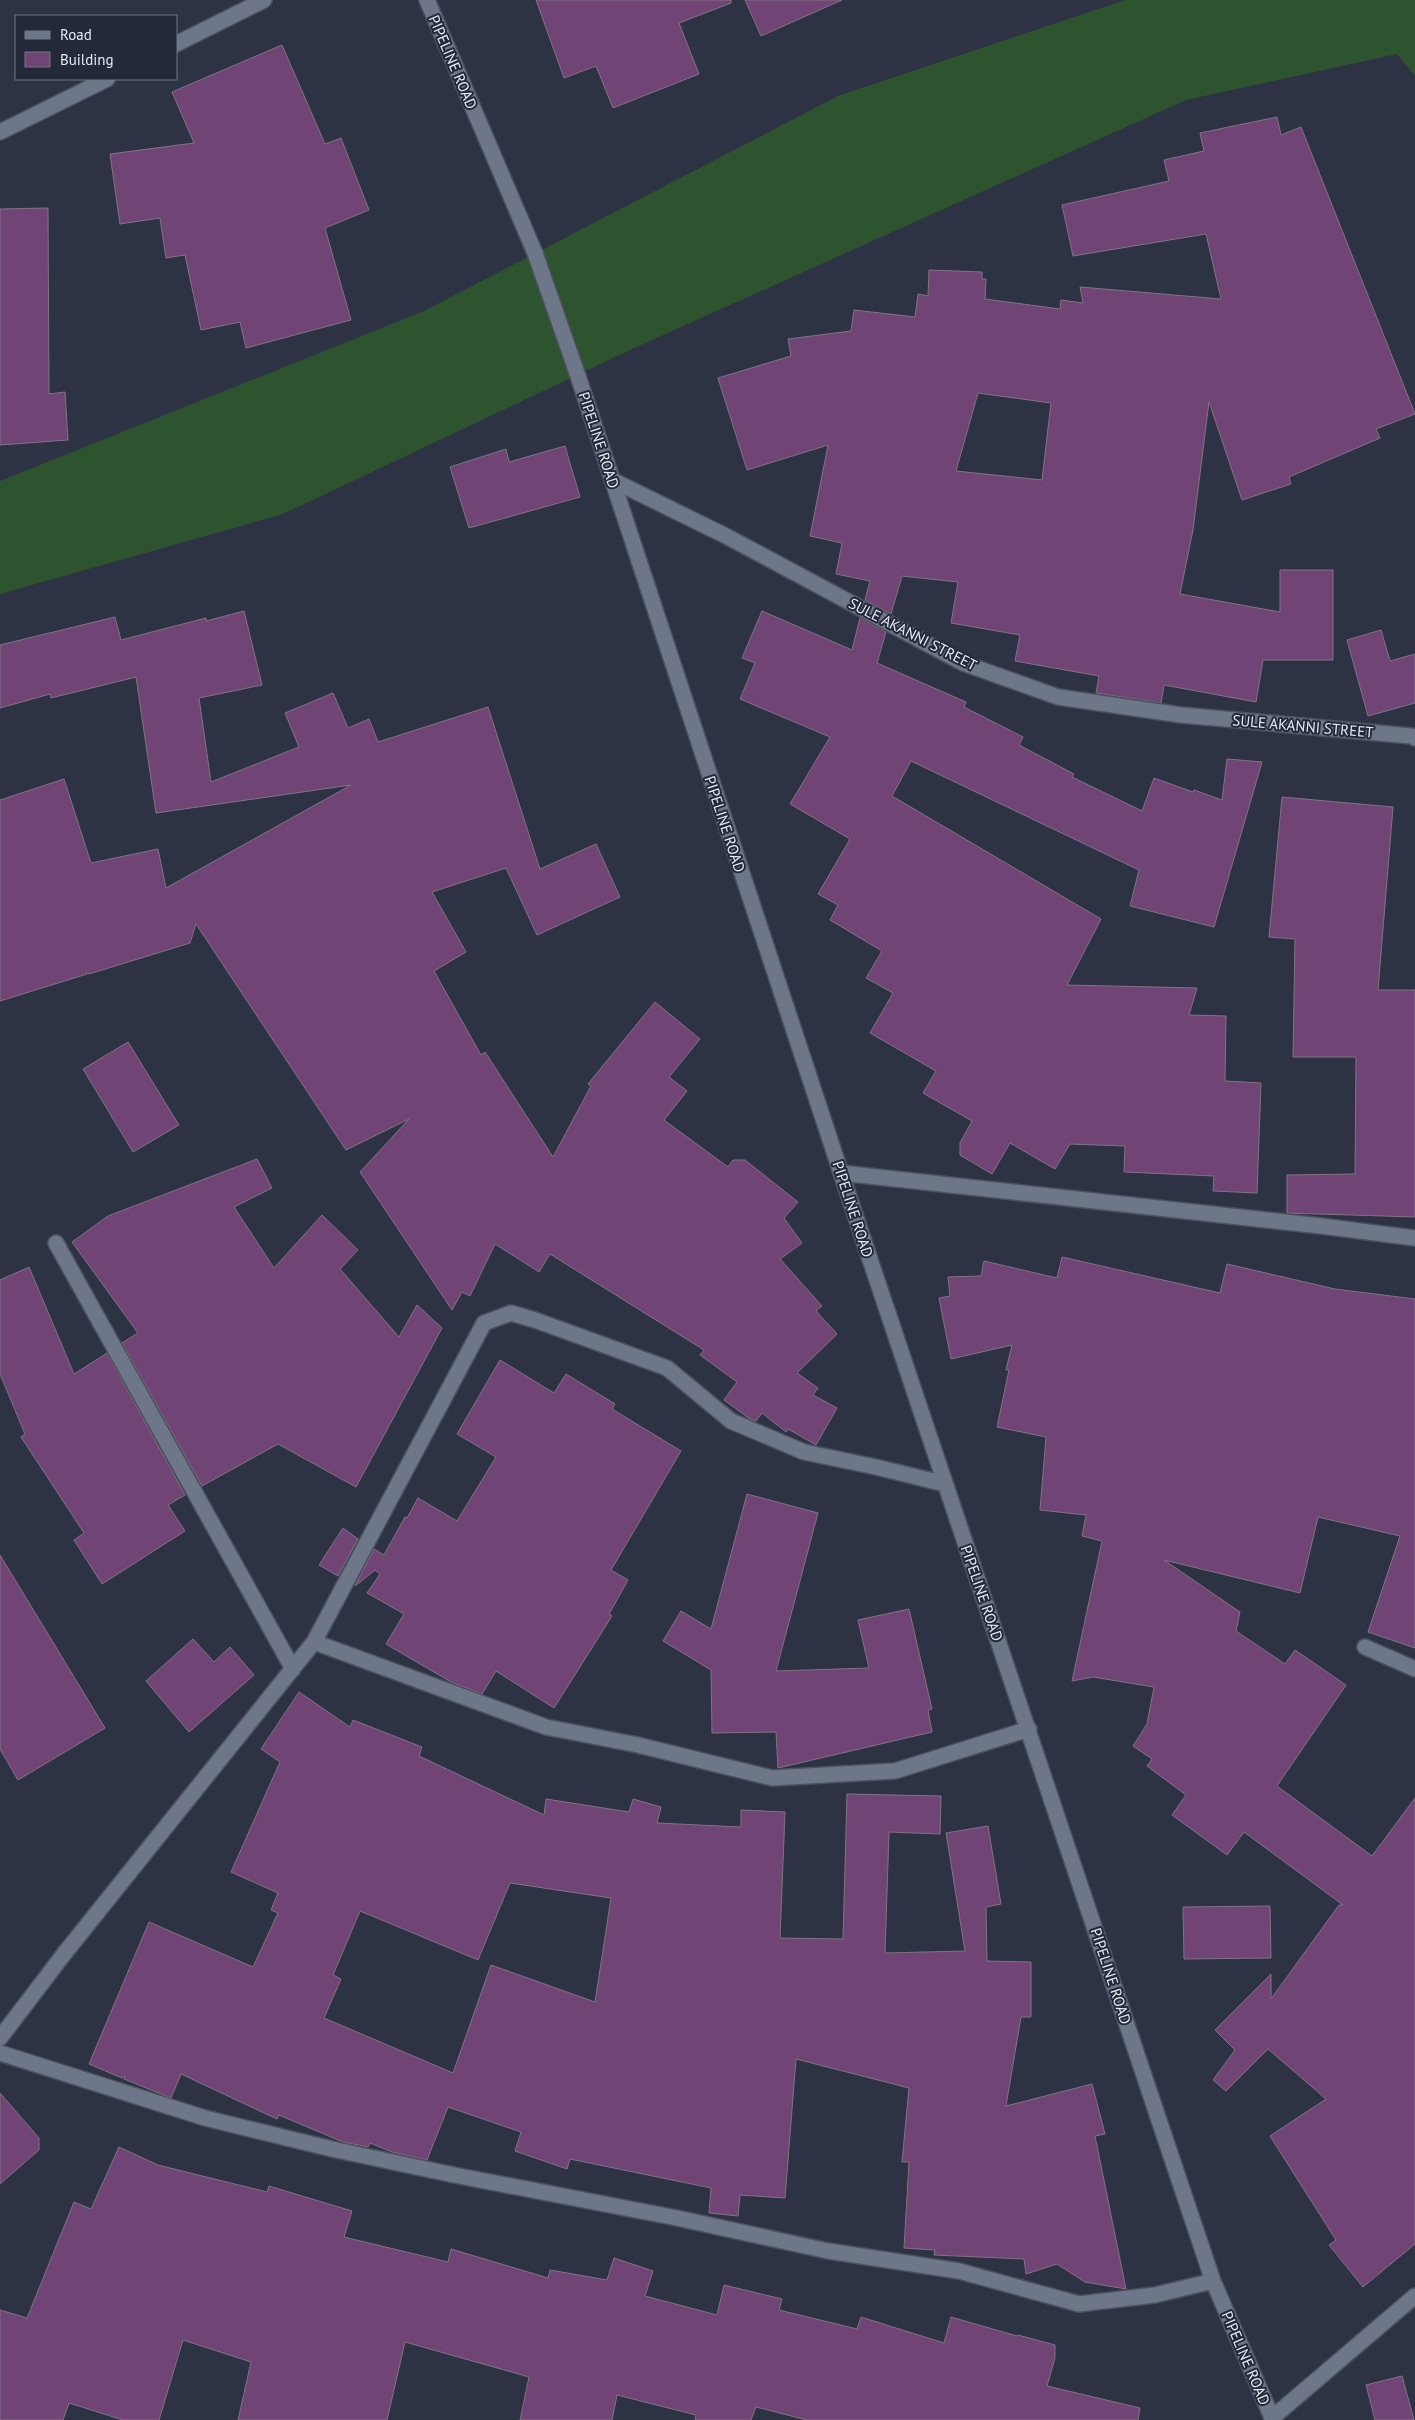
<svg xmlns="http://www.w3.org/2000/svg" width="1415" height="2420" font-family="'PT Sans',sans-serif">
  <rect width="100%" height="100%" fill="#2d3344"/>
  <!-- grass -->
  <path fill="#2e532f" d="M 1125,0 L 1415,0 L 1415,76 L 1397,54 L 1186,100 L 630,350 L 283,514 L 0,594 L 0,481 L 424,311 L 838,96 Z"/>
  <!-- building -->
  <path fill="#714476" stroke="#827383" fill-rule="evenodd" d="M 536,0 L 731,0 L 731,3 L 679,23 L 699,74 L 613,108 L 596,66 L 564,78 Z
    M 745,0 L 842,0 L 761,36 Z
    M 282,45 L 325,144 L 341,138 L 369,210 L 325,228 L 351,320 L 246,348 L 240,322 L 201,330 L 185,255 L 166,258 L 160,218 L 120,224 L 110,154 L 194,143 L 172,92 Z
    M 1277,117 L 1281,135 L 1301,127 L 1415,414 L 1376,429 L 1380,438 L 1289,477 L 1291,484 L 1242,500 L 1209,402 L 1193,530 L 1180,594 L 1280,612 L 1280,570 L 1333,570 L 1333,660 L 1263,660 L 1256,702 L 1164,685 L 1161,703 L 1096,693 L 1099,676 L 1015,661 L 1020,635 L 951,623 L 958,582 L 902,576 L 891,614 L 865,600 L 870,581 L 836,574 L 842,543 L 810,536 L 828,445 L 747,470 L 718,378 L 791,356 L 788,339 L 851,331 L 854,310 L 915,317 L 918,294 L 928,296 L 929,270 L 982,272 L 982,279 L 986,279 L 985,299 L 1060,309 L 1061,300 L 1083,303 L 1080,287 L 1221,299 L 1206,234 L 1073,256 L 1062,205 L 1169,181 L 1164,160 L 1204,151 L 1200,133 ZM 978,393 L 1051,403 L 1042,480 L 956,471 Z
    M 48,208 L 49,394 L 65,392 L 68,440 L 0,445 L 0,209 Z
    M 565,446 L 580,497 L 469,528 L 450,467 L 506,449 L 509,462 Z
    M 244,611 L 262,685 L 199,698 L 211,782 L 299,747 L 285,713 L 333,693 L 348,728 L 369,719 L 378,742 L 488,707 L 540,869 L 596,844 L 620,897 L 537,935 L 506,868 L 432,892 L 466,952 L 434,971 L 481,1055 L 485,1052 L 553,1157 L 591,1086 L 588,1084 L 655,1002 L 700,1039 L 669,1077 L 687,1091 L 664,1120 L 728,1167 L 733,1160 L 745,1160 L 798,1202 L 784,1218 L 802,1243 L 780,1259 L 822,1306 L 816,1311 L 837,1334 L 797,1373 L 818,1388 L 813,1395 L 837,1408 L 816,1445 L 788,1429 L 786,1432 L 762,1413 L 756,1421 L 750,1419 L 724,1400 L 737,1382 L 700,1355 L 704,1350 L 550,1254 L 539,1272 L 495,1244 L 470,1296 L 462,1292 L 452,1310 L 360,1172 L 409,1119 L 346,1150 L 196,924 L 190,943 L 89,974 L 86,972 L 87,974 L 0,1001 L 0,800 L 64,779 L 91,863 L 158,849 L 166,888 L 351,785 L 156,813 L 136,677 L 51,698 L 50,694 L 0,708 L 0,645 L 115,617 L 121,640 L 206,618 L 206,621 Z
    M 762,611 L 852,650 L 860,618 L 886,632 L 877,663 L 966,702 L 964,707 L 1023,737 L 1019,745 L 1074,774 L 1072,777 L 1142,811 L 1154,778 L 1193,792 L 1194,790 L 1222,800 L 1227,759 L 1262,762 L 1214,927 L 1130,906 L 1139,870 L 911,761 L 892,796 L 1101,919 L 1067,985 L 1197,988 L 1189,1015 L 1226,1016 L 1225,1081 L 1261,1083 L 1257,1193 L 1213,1191 L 1214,1176 L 1124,1172 L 1125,1146 L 1070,1144 L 1055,1169 L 1010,1143 L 992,1174 L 960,1155 L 960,1143 L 972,1121 L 923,1093 L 936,1071 L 870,1033 L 893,993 L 866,978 L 882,951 L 830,920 L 838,905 L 818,894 L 850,839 L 790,804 L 830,737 L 740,699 L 755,663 L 742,658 Z
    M 1381,630 L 1390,661 L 1415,654 L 1415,703 L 1368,716 L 1347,640 Z
    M 1282,797 L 1393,807 L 1378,990 L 1415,990 L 1415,1217 L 1287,1213 L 1287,1175 L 1355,1174 L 1356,1057 L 1293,1057 L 1295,939 L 1269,937 Z
    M 128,1042 L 179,1125 L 133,1152 L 83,1069 Z
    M 257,1159 L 272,1188 L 234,1207 L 274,1268 L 322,1215 L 358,1250 L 340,1269 L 399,1337 L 417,1305 L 442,1328 L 356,1487 L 278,1444 L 202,1486 L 122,1343 L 138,1333 L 72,1242 L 108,1216 Z
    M 1062,1257 L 1220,1293 L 1227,1264 L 1335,1289 L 1415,1299 L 1415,1648 L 1368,1632 L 1400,1536 L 1318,1517 L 1300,1593 L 1164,1560 L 1240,1612 L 1236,1631 L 1285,1664 L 1295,1650 L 1346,1685 L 1277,1786 L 1372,1856 L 1415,1798 L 1415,2244 L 1363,2287 L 1329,2245 L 1336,2240 L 1270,2136 L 1326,2099 L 1268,2049 L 1226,2091 L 1213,2080 L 1235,2050 L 1215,2030 L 1271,1974 L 1271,1999 L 1339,1905 L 1343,1905 L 1244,1832 L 1227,1855 L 1172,1815 L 1186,1795 L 1147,1766 L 1152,1759 L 1133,1746 L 1147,1724 L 1154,1687 L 1093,1677 L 1072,1681 L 1102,1541 L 1082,1536 L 1086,1515 L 1040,1510 L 1046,1437 L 997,1427 L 1009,1370 L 1006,1370 L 1012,1345 L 951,1359 L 939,1298 L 950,1296 L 948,1277 L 981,1276 L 984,1261 L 1057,1278 Z
    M 29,1267 L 74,1374 L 107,1353 L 185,1495 L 168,1505 L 185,1531 L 102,1584 L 74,1540 L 84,1533 L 21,1437 L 25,1434 L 0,1374 L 0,1280 Z
    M 500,1360 L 554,1393 L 566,1374 L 615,1404 L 612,1409 L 681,1451 L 611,1570 L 628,1580 L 609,1614 L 612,1616 L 554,1708 L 496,1671 L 482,1694 L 451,1682 L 386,1644 L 404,1614 L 367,1593 L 380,1574 L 375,1570 L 355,1586 L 374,1549 L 384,1555 L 405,1517 L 407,1518 L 418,1498 L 457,1521 L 496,1457 L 457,1434 Z
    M 747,1494 L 818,1513 L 776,1671 L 869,1668 L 858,1620 L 909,1609 L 932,1709 L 928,1710 L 932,1732 L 778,1768 L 776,1732 L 712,1733 L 711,1670 L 663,1641 L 681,1611 L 711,1629 Z
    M 343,1528 L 358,1539 L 338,1576 L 319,1565 Z
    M 0,1555 L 105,1728 L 18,1780 L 0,1749 Z
    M 193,1639 L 214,1662 L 230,1647 L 254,1675 L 189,1732 L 146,1681 Z
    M 299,1692 L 350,1727 L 353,1720 L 422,1747 L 419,1756 L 544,1815 L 546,1799 L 629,1812 L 633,1799 L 661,1807 L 657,1823 L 741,1827 L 741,1810 L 785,1812 L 780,1938 L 843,1939 L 847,1794 L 941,1796 L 940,1834 L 889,1832 L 885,1953 L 965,1951 L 946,1833 L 988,1826 L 1001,1904 L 986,1907 L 987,1961 L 1031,1962 L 1031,2017 L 1021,2017 L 1006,2106 L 1092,2084 L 1105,2134 L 1095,2136 L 1126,2289 L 1085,2282 L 1057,2264 L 1026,2274 L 1024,2259 L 934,2255 L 935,2250 L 904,2248 L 909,2162 L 902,2162 L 909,2088 L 796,2059 L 785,2198 L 740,2195 L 738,2216 L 709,2213 L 711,2188 L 570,2159 L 567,2169 L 515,2151 L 521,2132 L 448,2107 L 427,2160 L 392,2152 L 370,2143 L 368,2147 L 343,2142 L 279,2115 L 277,2119 L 181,2074 L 171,2098 L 124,2079 L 125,2076 L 122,2078 L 89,2064 L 149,1922 L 253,1967 L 278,1913 L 271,1910 L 278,1893 L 231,1872 L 280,1762 L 261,1749 ZM 510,1883 L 611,1898 L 595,2002 L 491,1965 L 453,2073 L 324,2018 L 341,1979 L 333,1975 L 360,1911 L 478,1960 Z
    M 1270,1906 L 1271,1958 L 1184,1959 L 1183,1907 Z
    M 0,2093 L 39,2138 L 39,2150 L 0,2184 Z
    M 119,2147 L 158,2165 L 267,2192 L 269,2186 L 352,2211 L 344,2237 L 448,2262 L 451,2249 L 548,2278 L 550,2270 L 607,2280 L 614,2258 L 653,2271 L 645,2296 L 717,2315 L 724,2285 L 782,2299 L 779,2310 L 857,2329 L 861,2317 L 944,2343 L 951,2317 L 1017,2336 L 1018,2335 L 1055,2345 L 1055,2358 L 1047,2386 L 1140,2408 L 1138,2420 L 807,2420 L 756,2407 L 751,2420 L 695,2420 L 696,2415 L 617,2395 L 612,2420 L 520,2420 L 529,2377 L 405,2342 L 387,2420 L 238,2420 L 251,2362 L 183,2340 L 159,2420 L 123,2420 L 69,2403 L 63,2420 L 0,2420 L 0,2310 L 27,2318 L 74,2202 L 91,2209 Z
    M 1402,2376 L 1414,2420 L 1375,2420 L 1366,2385 Z"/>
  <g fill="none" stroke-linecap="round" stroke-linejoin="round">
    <defs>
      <path id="street" d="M 427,0 L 535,253 L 578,376 L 841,1173 L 1213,2281 L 1273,2420
        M 176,44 L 264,0
        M 0,132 L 107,79
        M 612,480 L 726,536 L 963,663 L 1058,697 L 1181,715 L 1411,736 L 1415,738
        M 841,1173 L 1321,1226 L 1415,1238
        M 56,1243 L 293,1669
        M 314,1642 L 546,1727 L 638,1745 L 772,1778 L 895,1771 L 1029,1729
        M 1365,1647 L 1415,1669
        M 0,2038 L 64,1954 L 314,1642 L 484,1323 L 511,1313 L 535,1320 L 667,1368 L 731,1421 L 804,1452 L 876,1467 L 945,1484
        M 0,2053 L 205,2118 L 332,2149 L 454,2175 L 677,2218 L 828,2251 L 959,2271 L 1079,2304 L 1155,2295 L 1213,2281
        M 1272,2418 L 1415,2296"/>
    </defs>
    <!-- street casing -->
    <use href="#street" stroke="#4b515f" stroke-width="18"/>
    <!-- street -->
    <use href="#street" stroke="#6e7689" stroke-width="15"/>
  </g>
  <g text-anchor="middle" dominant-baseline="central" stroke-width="4" stroke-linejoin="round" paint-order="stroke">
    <!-- street labels -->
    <g font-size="15" fill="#e6eaf5" stroke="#232939">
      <text transform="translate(453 62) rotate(67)">PIPELINE ROAD</text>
      <text transform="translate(599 440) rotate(72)">PIPELINE ROAD</text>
      <text transform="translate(913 634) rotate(27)">SULE AKANNI STREET</text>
      <text transform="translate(1303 726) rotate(5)">SULE AKANNI STREET</text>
      <text transform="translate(725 824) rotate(72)">PIPELINE ROAD</text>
      <text transform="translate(853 1209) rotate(72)">PIPELINE ROAD</text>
      <text transform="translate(982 1593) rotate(71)">PIPELINE ROAD</text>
      <text transform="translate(1111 1976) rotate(72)">PIPELINE ROAD</text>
      <text transform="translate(1246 2358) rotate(67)">PIPELINE ROAD</text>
    </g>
  </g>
  <!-- legend -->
  <rect x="15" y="15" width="162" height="65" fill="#232939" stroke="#717684"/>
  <rect x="25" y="31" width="25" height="8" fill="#6e7689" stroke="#717684"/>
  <text x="60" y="40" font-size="15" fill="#e6eaf5">Road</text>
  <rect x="25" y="52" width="25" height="15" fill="#714476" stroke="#717684"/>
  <text x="60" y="65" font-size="15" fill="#e6eaf5">Building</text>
</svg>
